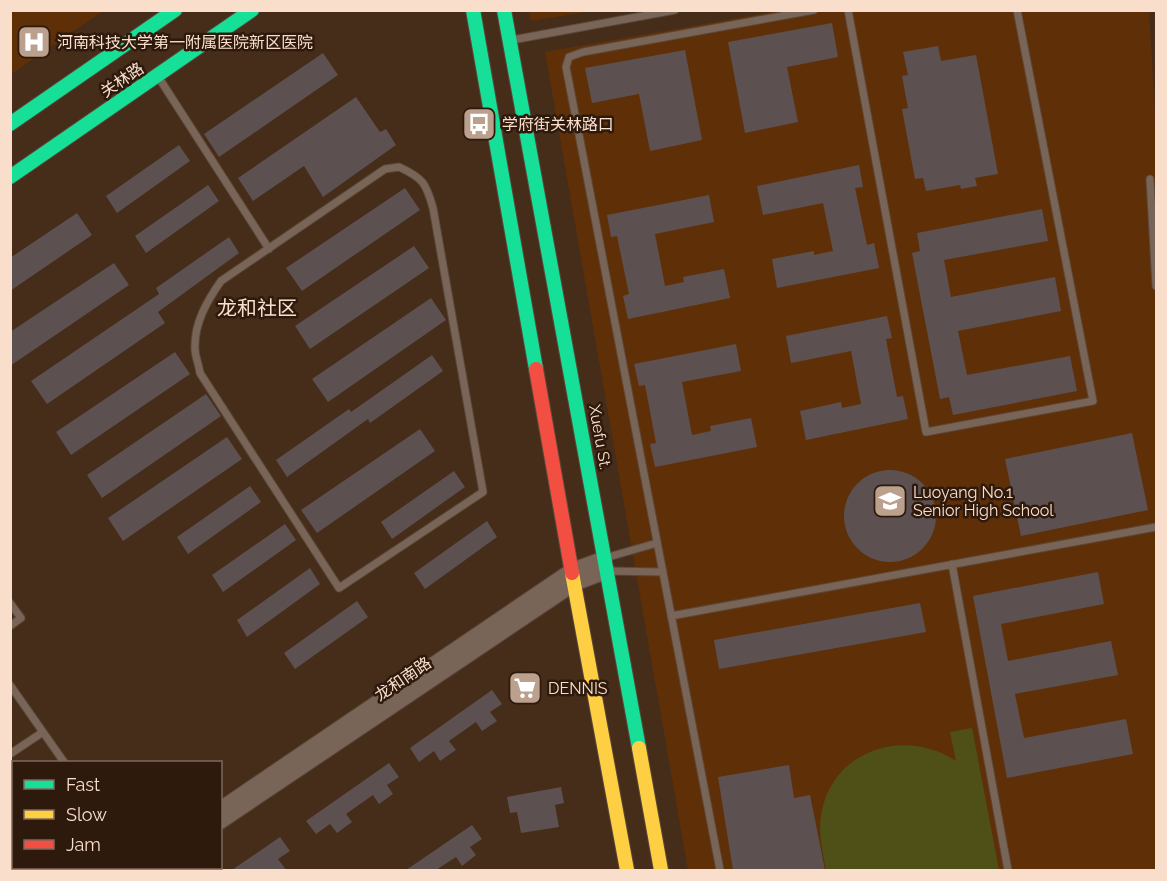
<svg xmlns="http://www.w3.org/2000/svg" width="1167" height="881" font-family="Raleway,'Noto Sans SC',sans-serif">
  <rect width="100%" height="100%" fill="#452d19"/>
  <!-- built -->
  <path fill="#5f3008" d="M 11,10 L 103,10 L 103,11 L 11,74 Z
    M 529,11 L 529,10 L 591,11 L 531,21 Z
    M 776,11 L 1149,11 L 1156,132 L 1156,870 L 688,870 L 545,52 Z"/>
  <!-- green -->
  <path fill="#4f5018" d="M 972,728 L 999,870 L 826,870 C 823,853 818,834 821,816 C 830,751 904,726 956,761 L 950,732 Z"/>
  <!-- building -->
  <path fill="#5d5051" d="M 832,23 L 838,57 L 787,67 L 798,122 L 745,133 L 728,42 Z
    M 938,46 L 941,61 L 976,55 L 998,174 L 975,178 L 977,186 L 961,189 L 960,185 L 926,191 L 923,178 L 915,179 L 902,109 L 908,108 L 902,76 L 908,75 L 903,52 Z
    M 685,50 L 702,140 L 650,151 L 639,94 L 592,103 L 585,68 Z
    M 323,53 L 338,75 L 219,157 L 204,134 Z
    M 356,97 L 380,132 L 386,129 L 396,145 L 323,197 L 304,166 L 253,201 L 238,178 Z
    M 179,145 L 190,161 L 117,213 L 106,196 Z
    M 859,165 L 863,187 L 855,188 L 867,245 L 874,243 L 879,268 L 777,288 L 772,259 L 814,251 L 814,255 L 833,251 L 823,203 L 763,215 L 757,186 Z
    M 208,185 L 219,201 L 146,253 L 135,236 Z
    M 405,188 L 420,210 L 302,291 L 286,268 Z
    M 709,195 L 714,222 L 655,234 L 665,286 L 684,282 L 683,277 L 724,269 L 730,298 L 628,319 L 623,296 L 629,294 L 617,236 L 611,237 L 607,215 Z
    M 1042,209 L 1048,241 L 944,260 L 951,297 L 1055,277 L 1061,311 L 958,331 L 967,375 L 1070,356 L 1077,391 L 953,415 L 949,397 L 940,399 L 912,253 L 920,251 L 917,233 Z
    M 77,213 L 92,235 L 10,291 L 10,258 Z
    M 229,237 L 239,253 L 158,312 L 165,323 L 47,404 L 31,381 L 159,294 L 156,288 Z
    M 414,246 L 429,268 L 310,349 L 295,326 Z
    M 114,263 L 129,285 L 10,366 L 10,332 Z
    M 431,298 L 446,320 L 328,402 L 312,379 Z
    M 887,316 L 892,338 L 886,339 L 897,397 L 903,396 L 908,419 L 806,440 L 800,411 L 841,402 L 842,408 L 861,404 L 851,351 L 791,363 L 786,336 Z
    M 736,344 L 741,371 L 682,382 L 692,435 L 711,431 L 710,426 L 751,418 L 757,447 L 655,467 L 650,444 L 656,443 L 645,385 L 639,386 L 634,364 Z
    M 175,352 L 190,374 L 71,455 L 56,432 Z
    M 432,355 L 443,371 L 370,423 L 368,419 L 287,477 L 276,460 L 349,409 L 351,412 Z
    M 206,394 L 221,416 L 102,498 L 87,475 Z
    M 420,429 L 435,451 L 317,533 L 301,510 Z
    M 1132,433 L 1148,510 L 1021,536 L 1005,459 Z
    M 227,437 L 242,459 L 123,541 L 108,518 Z
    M844 516a46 46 0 1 1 92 0a46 46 0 1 1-92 0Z
    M 454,471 L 465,487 L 392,539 L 381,522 Z
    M 250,486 L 261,502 L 188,554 L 177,537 Z
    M 487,521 L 497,537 L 425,589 L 414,573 Z
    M 285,524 L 296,540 L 223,592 L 212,575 Z
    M 310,568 L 320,584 L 247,637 L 237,620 Z
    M 1098,572 L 1104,604 L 1001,624 L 1008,661 L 1111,641 L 1118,675 L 1015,694 L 1024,738 L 1126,719 L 1133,754 L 1007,778 L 973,596 Z
    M 357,601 L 368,617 L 295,669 L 284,653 Z
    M 920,603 L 926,632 L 719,669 L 714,640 Z
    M 492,690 L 502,704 L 490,712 L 497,721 L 482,731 L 476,722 L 449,741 L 456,750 L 440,761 L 434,751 L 419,762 L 410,748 Z
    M 389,763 L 399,777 L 387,785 L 393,794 L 379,804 L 373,795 L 346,814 L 352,822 L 337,833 L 330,824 L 316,834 L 306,821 Z
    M 789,765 L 794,798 L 810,795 L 825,870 L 733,870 L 718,777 Z
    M 561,787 L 564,803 L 555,805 L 559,827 L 521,833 L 517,812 L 510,813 L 507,797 Z
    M 472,825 L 482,839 L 470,847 L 476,855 L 462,866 L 456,857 L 436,870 L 406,870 Z
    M 280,837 L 290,851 L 278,859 L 286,870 L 232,870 Z"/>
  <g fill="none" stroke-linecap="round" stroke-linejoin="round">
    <defs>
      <path id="lane" d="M 848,10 L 926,432 L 1093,401 L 1017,10
        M 512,40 L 675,10
        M 159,78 L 269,249
        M 399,167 C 423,178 426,183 433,208 L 483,492 L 339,588 L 200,373 C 199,365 195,356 195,349 C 194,323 207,301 221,281 L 385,169 Z
        M 1150,179 L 1156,286
        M 605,558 L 657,543
        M 952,564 L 1008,870
        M 608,571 L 663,572
        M 10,603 L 21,618 L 10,626
        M 671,616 L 1156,527
        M 10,685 L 64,762
        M 10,754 L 43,732
        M 10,816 L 14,814
        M 26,870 L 30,868
        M 720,870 L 566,67 L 569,57 L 583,52 L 814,10"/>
      <path id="street" d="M 220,809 L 572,570 L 605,558
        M 220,822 L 574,584 L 608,571
        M 130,870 L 134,868
        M 149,870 L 154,868"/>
      <path id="fast" d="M 473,10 L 536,369
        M 504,10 L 639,748
        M 10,124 L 175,10
        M 10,177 L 252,10"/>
      <path id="slow" d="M 572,573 L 627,870
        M 639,748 L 661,870"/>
      <path id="jam" d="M 536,369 L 572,573"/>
    </defs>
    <!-- lane casing -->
    <use href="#lane" stroke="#5b483a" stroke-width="9"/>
    <!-- street casing -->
    <use href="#street" stroke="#5b483a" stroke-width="16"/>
    <!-- fast casing -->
    <use href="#fast" stroke="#5b483a" stroke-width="16"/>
    <!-- slow casing -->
    <use href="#slow" stroke="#5b483a" stroke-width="16"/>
    <!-- jam casing -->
    <use href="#jam" stroke="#5b483a" stroke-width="16"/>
    <!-- lane -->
    <use href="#lane" stroke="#796557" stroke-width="7"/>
    <!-- street -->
    <use href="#street" stroke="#796557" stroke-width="14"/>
    <!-- fast -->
    <use href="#fast" stroke="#16e098" stroke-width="14"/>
    <!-- slow -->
    <use href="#slow" stroke="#ffcf43" stroke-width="14"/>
    <!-- jam -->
    <use href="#jam" stroke="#f24e42" stroke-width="14"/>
  </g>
  <!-- icons -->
  <defs>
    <symbol id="hospital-square" viewBox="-11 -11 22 22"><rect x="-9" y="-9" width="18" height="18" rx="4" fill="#bba08d" stroke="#2e1a0d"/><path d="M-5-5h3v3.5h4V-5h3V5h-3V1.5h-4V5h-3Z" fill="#fff"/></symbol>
    <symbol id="bus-square" viewBox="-11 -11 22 22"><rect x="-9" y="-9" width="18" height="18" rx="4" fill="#bba08d" stroke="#2e1a0d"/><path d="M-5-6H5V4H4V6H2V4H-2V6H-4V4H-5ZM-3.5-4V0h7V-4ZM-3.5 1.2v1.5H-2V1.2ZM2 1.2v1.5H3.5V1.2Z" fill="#fff"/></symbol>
    <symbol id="school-square" viewBox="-11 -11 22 22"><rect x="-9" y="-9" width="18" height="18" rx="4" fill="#bba08d" stroke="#2e1a0d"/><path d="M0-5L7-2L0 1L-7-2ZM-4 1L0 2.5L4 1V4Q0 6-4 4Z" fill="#fff"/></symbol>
    <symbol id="supermarket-square" viewBox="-11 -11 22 22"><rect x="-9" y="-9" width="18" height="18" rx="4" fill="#bba08d" stroke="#2e1a0d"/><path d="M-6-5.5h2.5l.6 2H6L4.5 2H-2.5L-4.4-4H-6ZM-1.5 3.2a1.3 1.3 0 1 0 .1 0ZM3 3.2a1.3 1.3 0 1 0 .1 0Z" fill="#fff"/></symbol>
  </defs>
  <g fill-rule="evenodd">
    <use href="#hospital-square" x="15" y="23" width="38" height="38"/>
    <use href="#bus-square" x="460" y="105" width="38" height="38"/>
    <use href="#school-square" x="871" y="482" width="38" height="38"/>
    <use href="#supermarket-square" x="506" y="669" width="38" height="38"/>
  </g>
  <g text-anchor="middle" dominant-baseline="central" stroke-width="5" stroke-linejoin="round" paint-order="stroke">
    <!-- poi labels -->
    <g font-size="16" fill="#fadecc" stroke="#2e1a0d" text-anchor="start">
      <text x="57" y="42">河南科技大学第一附属医院新区医院</text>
      <text x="502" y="124">学府街关林路口</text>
      <text x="913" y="492">Luoyang No.1<tspan x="913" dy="18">Senior High School</tspan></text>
      <text x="548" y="688">DENNIS</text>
    </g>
    <!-- street labels -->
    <g font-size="16" fill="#fadecc" stroke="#2e1a0d">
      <text transform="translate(122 80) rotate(-34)">关林路</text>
      <text transform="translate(600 437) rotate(80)">Xuefu St.</text>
      <text transform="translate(403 679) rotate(-34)">龙和南路</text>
    </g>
    <!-- quarter labels -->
    <g font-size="20" fill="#fadecc" stroke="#2e1a0d">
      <text x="257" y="308">龙和社区</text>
    </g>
  </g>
  <!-- border -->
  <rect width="1167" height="881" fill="none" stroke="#fadecc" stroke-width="24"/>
  <!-- legend -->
  <rect x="12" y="761" width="210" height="108" fill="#2e1a0d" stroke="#806859" stroke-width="1.5"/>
  <rect x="24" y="780" width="30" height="9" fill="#16e098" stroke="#806859" stroke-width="1.5"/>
  <text x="66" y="791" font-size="18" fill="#fadecc">Fast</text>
  <rect x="24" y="810" width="30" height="9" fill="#ffcf43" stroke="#806859" stroke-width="1.5"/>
  <text x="66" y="821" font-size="18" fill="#fadecc">Slow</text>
  <rect x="24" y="840" width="30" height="9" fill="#f24e42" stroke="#806859" stroke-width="1.5"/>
  <text x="66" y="851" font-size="18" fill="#fadecc">Jam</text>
</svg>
